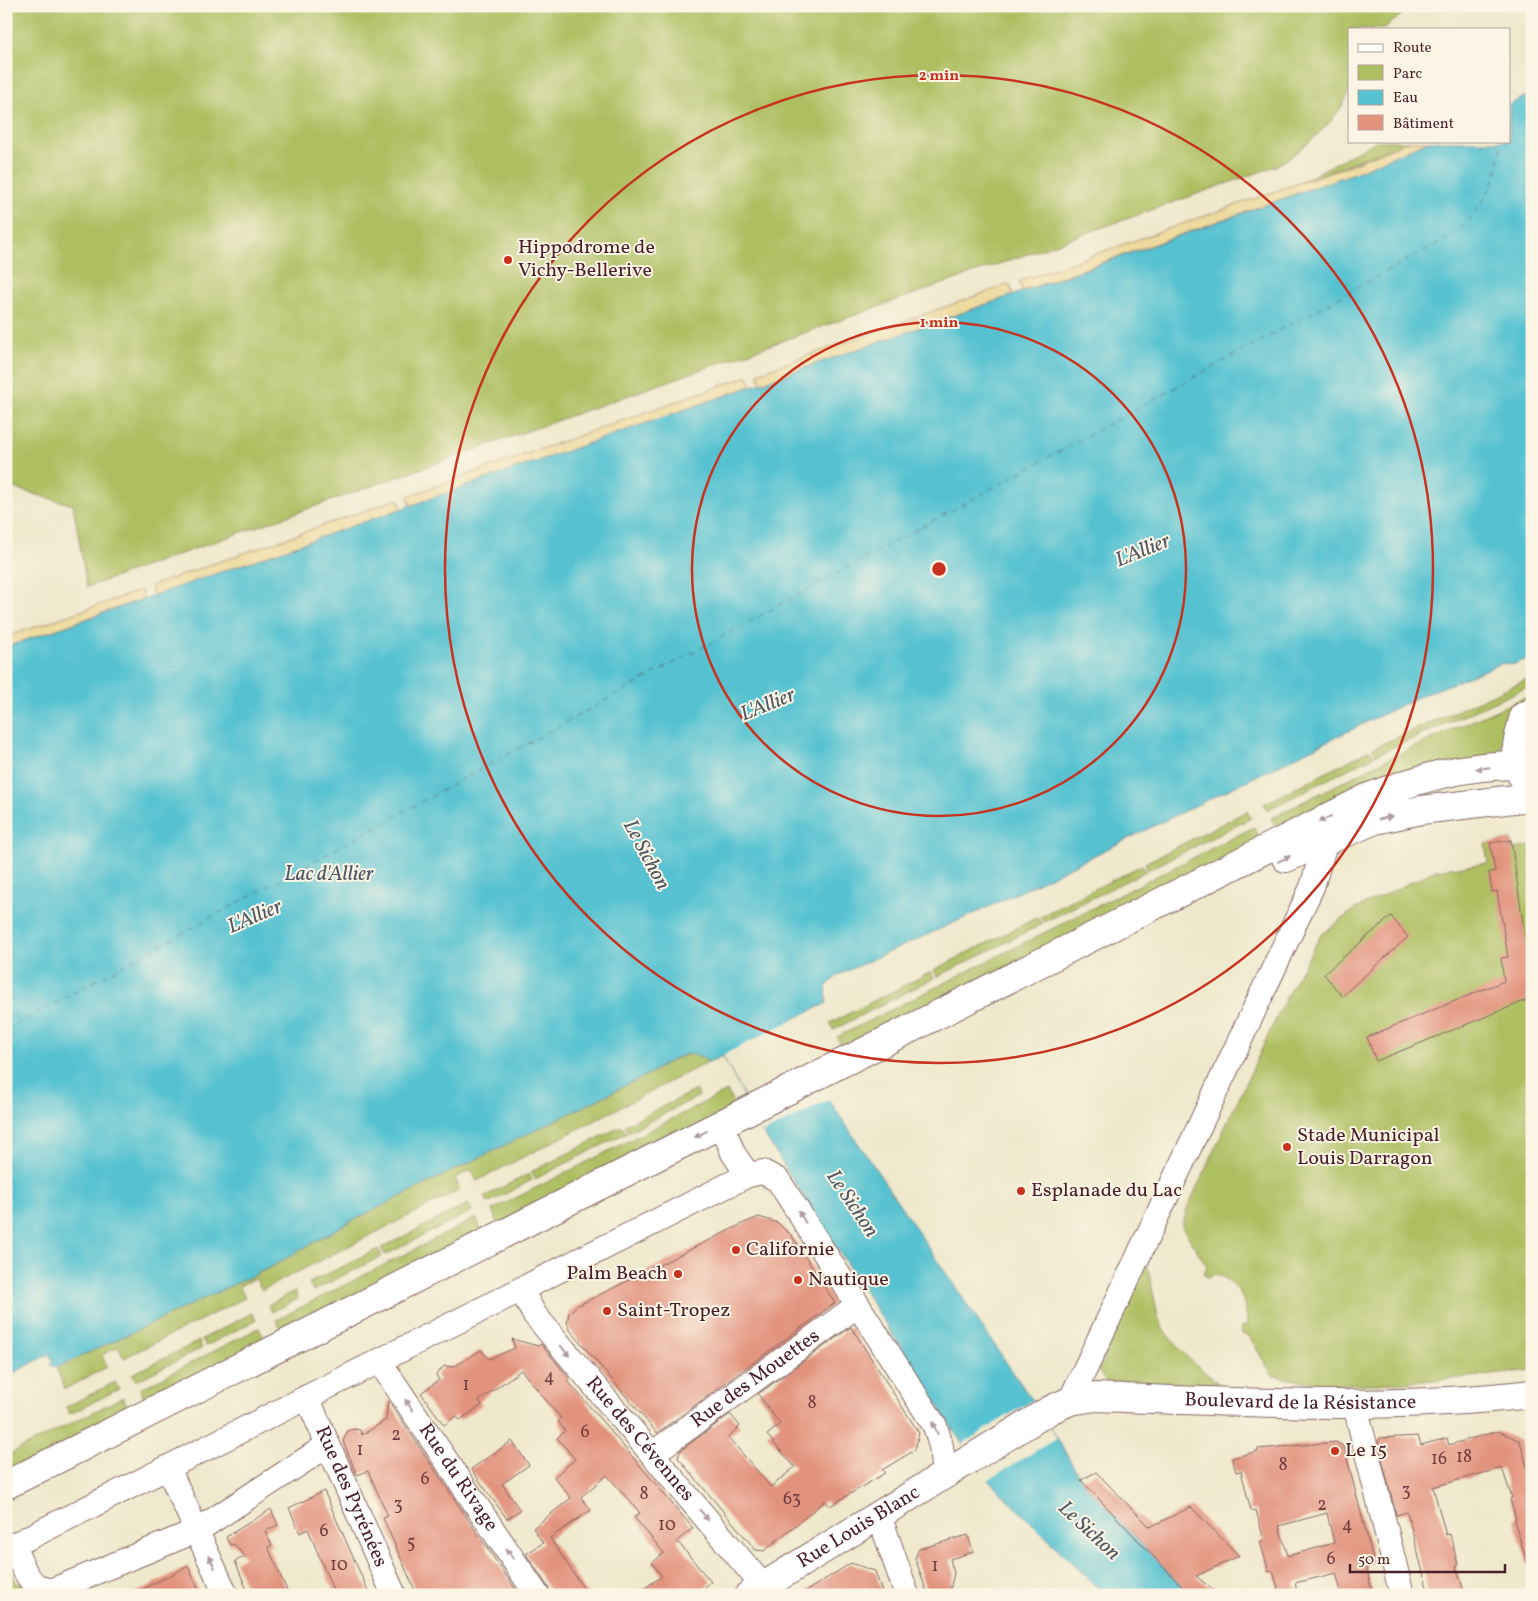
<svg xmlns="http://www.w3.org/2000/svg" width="1538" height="1601" font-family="Vollkorn,serif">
  <rect width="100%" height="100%" fill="#fcf5e5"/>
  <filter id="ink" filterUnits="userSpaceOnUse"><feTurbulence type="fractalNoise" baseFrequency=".02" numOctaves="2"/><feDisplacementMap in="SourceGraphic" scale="10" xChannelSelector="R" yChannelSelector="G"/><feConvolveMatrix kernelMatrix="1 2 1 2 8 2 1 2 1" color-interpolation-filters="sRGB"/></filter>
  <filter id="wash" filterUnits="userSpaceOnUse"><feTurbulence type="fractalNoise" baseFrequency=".0096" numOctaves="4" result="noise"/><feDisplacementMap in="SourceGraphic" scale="20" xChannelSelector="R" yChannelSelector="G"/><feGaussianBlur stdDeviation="1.12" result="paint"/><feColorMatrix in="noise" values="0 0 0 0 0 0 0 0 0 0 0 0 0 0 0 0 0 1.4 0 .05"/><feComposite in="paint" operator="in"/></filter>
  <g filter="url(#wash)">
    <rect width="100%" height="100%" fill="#efe8cc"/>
    <!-- green -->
    <path fill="#aebf62" stroke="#7c6f46" d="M 6,6 L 1413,6 L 1383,29 L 1349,29 C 1349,47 1353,73 1349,90 C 1343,117 1299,153 1276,166 L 87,587 L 73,505 L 6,486 Z
      M 1376,141 L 1408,141 L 1299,183 Z
      M 1532,677 L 1532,685 L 1376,755 L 1373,748 Z
      M 1532,694 L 1532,701 L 1512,716 L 1500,751 L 1493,757 L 1280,835 L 1271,818 L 1394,756 Z
      M 1370,750 L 1374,756 L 1267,810 L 1264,804 Z
      M 1247,811 L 1251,818 L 1148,870 L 1145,863 Z
      M 1254,827 L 1263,844 L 846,1055 L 837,1037 Z
      M 1511,840 L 1513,849 L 1532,846 L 1532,1370 C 1500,1375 1468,1377 1436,1380 C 1383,1384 1325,1389 1272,1375 L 1249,1336 L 1242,1334 L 1241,1327 L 1247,1325 C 1246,1301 1240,1282 1215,1274 L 1209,1277 L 1204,1275 L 1207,1266 L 1182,1227 L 1188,1206 L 1288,993 L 1321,935 L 1355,909 L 1436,870 L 1488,863 L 1485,844 Z
      M 1142,865 L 1146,871 L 1044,922 L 1041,916 Z
      M 1038,917 L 1042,924 L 937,977 L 934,970 Z
      M 931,972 L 934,978 L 833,1030 L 830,1023 Z
      M 694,1053 L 702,1056 L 708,1062 L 477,1181 L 471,1170 L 455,1178 L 460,1190 L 262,1290 L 255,1278 L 239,1286 L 245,1298 L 124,1358 L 118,1347 L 102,1355 L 107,1367 L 65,1389 L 56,1368 L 273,1266 L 347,1223 L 651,1073 C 665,1064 678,1055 694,1053 Z
      M 696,1090 L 699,1096 L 628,1132 L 625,1125 Z
      M 727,1091 L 736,1110 L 501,1229 L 492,1210 Z
      M 622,1126 L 626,1133 L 535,1179 L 531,1172 Z
      M 529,1174 L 532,1180 L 488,1203 L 485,1196 Z
      M 468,1204 L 472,1211 L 385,1255 L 381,1248 Z
      M 476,1218 L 485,1237 L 286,1338 L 276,1320 Z
      M 378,1249 L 382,1256 L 313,1291 L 309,1283 Z
      M 1147,1262 L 1158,1317 L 1164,1331 L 1189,1359 L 1229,1392 L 1113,1391 L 1098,1371 Z
      M 295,1291 L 298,1299 L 272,1312 L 268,1305 Z
      M 252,1313 L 256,1320 L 206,1346 L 202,1339 Z
      M 259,1328 L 268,1346 L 149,1407 L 140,1389 Z
      M 199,1341 L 202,1348 L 136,1381 L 132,1374 Z
      M 115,1382 L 119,1389 L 70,1414 L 66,1407 Z
      M 123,1397 L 132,1415 L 6,1479 L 6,1456 Z
      M 13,1575 L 17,1585 L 22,1582 L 32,1595 L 6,1595 L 6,1578 Z"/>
    <!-- sand -->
    <path fill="#eeda9e" stroke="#9c7c64" d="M 1408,141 L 1429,141 L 1352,174 L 1022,291 L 1019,281 L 1350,165 Z
      M 1010,284 L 1013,295 L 761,383 L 758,373 Z
      M 748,376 L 752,386 L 411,506 L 408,496 Z
      M 398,499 L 402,509 L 154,596 L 150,586 Z
      M 141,590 L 144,599 L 6,647 L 6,637 Z"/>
    <!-- water -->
    <path fill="#57c2d1" stroke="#50707e" d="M 1532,93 L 1532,657 L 1511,665 L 1503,663 L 1418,697 L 980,911 L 838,975 L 826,987 L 827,1003 L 790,1021 L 829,1100 L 1056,1436 L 1081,1480 L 1190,1595 L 1105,1595 L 981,1473 L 763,1133 L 723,1056 L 708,1062 C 690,1044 668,1062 651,1073 L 347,1223 L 273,1266 L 56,1368 L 50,1365 L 53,1361 L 49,1354 L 6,1377 L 6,647 L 1013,295 L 1352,174 L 1429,141 L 1509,141 L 1509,105 Z"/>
    <!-- pier -->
    <path fill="#efe8cc" d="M 809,1012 L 810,1014 L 794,1022 L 831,1099 L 763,1133 L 723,1055 Z
      M 1033,1400 L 1057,1438 L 986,1481 L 962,1444 Z"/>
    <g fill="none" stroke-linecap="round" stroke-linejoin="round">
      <!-- ferry -->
      <path stroke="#4f5865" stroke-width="1" stroke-dasharray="6 5" stroke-linecap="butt" d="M 6,1030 L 1453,235 C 1484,207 1498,183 1502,141"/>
    </g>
    <g id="blocks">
      <!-- building -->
      <path fill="#e2937e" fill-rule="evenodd" d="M 1511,840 L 1530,971 L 1532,970 L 1532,998 L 1376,1061 L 1367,1037 L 1504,981 L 1501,958 L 1508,957 L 1497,891 L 1492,892 L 1489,872 L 1495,871 L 1490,843 Z
        M 1391,916 L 1408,937 L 1342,996 L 1324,974 Z
        M 759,1217 L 778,1223 L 792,1236 L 835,1303 L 657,1433 L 570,1330 L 567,1322 L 569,1313 L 575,1307 L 643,1273 L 744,1223 Z
        M 851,1327 L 919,1433 L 915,1450 L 882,1470 L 885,1473 L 830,1506 L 825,1501 L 764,1551 L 756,1550 L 678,1458 L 680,1451 L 730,1414 L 740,1426 L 728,1437 L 771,1487 L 795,1467 L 767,1435 L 780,1424 L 758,1394 Z
        M 512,1339 L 538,1346 L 541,1344 L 569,1378 L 567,1380 L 693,1528 L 677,1541 L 711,1582 L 695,1595 L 635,1595 L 662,1576 L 652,1563 L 664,1553 L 634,1517 L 640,1513 L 607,1475 L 581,1497 L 591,1510 L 550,1538 L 588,1595 L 551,1595 L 548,1587 L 526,1554 L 543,1543 L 533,1528 L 571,1498 L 554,1477 L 575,1459 L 557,1438 L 565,1431 L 558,1421 L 561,1418 L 521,1370 L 479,1401 L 482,1405 L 460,1420 L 456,1416 L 444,1425 L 421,1393 L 439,1380 L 436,1375 L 444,1366 L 453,1367 L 481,1350 L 489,1359 L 515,1348 Z
        M 388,1400 L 502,1570 L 520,1595 L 483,1595 L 487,1591 L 482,1595 L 417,1595 L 383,1518 L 388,1516 L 368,1471 L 357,1475 L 343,1441 L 348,1431 L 354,1429 L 360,1430 L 362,1435 L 386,1420 Z
        M 1498,1431 L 1520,1441 L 1532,1485 L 1532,1564 L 1528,1565 L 1514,1520 L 1516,1519 L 1510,1499 L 1512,1498 L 1502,1468 L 1433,1487 L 1446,1535 L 1450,1534 L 1458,1565 L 1456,1566 L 1465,1595 L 1429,1595 L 1407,1512 L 1396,1515 L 1378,1442 L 1380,1438 L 1418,1436 L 1421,1445 L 1447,1438 L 1449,1445 Z
        M 512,1441 L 529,1465 L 502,1484 L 520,1510 L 507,1519 L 471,1469 Z
        M 1336,1442 L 1344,1447 L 1374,1563 L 1366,1565 L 1373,1595 L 1342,1595 L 1336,1573 L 1295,1583 L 1298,1595 L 1280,1595 L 1273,1571 L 1269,1572 L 1260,1542 L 1264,1540 L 1256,1510 L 1251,1511 L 1241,1471 L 1236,1472 L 1232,1458 L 1258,1451 L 1257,1449 ZM 1327,1513 L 1334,1543 L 1288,1556 L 1279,1526 Z
        M 1096,1472 L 1150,1527 L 1191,1507 L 1239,1556 L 1196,1576 L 1219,1595 L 1190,1595 L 1081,1480 Z
        M 324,1491 L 349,1548 L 370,1595 L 335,1595 L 308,1529 L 300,1533 L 289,1508 Z
        M 271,1509 L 278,1525 L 265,1531 L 272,1545 L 268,1547 L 289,1595 L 249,1595 L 235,1561 L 245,1557 L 234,1544 L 230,1545 L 226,1537 Z
        M 968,1535 L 973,1552 L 950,1559 L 954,1573 L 949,1595 L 928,1595 L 915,1558 L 919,1549 Z
        M 851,1563 L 875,1571 L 883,1595 L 800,1595 Z
        M 188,1566 L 201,1595 L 131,1595 L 175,1573 Z"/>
    </g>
  </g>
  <g filter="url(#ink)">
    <use href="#blocks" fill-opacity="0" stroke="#846563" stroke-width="1"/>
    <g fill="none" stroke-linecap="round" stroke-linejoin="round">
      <defs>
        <g id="minor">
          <path d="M 1532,710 L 1522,715 C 1515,745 1505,767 1532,790"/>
          <path d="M 728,1140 L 733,1153 L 748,1175"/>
          <path id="s1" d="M 521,1289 L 534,1314 L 763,1586"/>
          <path id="s2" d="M 379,1361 L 537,1595"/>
          <path id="s3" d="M 307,1397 L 394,1595"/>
          <path d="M 1070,1401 L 1312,887 L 1324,847 L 1323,841"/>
          <path d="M 1355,1405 L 1402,1595"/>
          <path id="s4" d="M 652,1454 L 858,1305"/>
          <path d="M 168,1468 L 226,1595"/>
          <path d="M 879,1515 L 907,1595"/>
          <path d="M 13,1546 C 22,1564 29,1592 53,1590 L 198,1530 L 328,1445"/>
          <path d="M 6,1549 L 748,1175 L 763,1172 L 778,1180 L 935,1426 L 941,1446 L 944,1476"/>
        </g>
        <g id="tertiary">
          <path id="s5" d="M 749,1595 L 1050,1410 L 1070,1401 L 1096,1397 C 1241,1402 1387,1411 1532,1394"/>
        </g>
        <path id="secondary" d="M 1286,858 L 1375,820 L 1421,810 L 1532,797
          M 6,1485 L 1369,797 C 1420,778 1476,761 1532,766"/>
      </defs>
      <!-- minor casing -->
      <use href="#minor" stroke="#846563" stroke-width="26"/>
      <!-- tertiary casing -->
      <use href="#tertiary" stroke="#846563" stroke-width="30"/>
      <!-- secondary casing -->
      <use href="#secondary" stroke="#846563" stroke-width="30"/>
      <!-- minor -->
      <use href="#minor" stroke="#fff" stroke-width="24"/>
      <!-- tertiary -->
      <use href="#tertiary" stroke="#fff" stroke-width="28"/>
      <!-- secondary -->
      <use href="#secondary" stroke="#fff" stroke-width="28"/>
    </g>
    <!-- one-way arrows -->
    <defs><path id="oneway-solid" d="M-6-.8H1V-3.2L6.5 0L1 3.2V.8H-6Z" transform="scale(1.25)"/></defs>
    <g fill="#ae9aa0">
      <use href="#oneway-solid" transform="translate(1483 768) rotate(174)"/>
      <use href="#oneway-solid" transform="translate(1385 818) rotate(-12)"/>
      <use href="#oneway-solid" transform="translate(1325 819) rotate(154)"/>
      <use href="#oneway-solid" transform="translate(1284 859) rotate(-25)"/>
      <use href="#oneway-solid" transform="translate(701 1134) rotate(153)"/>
      <use href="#oneway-solid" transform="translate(802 1217) rotate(-122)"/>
      <use href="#oneway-solid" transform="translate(565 1351) rotate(50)"/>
      <use href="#oneway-solid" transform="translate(409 1405) rotate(-124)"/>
      <use href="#oneway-solid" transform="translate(935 1428) rotate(-114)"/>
      <use href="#oneway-solid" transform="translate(704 1515) rotate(50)"/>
      <use href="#oneway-solid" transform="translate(510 1554) rotate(-124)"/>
      <use href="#oneway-solid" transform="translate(212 1562) rotate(-114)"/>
    </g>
  </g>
  <!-- distance rings -->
  <g fill="none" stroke="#c8321e" stroke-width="2.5">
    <circle cx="939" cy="569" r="247"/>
    <circle cx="939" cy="569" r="494"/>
  </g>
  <!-- markers -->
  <g fill="#c8321e" stroke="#fcf5e5" stroke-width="2">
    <circle cx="508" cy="260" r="5"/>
    <circle cx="1287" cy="1147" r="5"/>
    <circle cx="1021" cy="1191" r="5"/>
    <circle cx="736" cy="1250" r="5"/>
    <circle cx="678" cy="1274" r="5"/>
    <circle cx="798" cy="1280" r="5"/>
    <circle cx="607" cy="1311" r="5"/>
    <circle cx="1335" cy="1451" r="5"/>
  </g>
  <g text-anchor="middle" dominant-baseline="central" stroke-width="4" stroke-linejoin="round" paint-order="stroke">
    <!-- number labels -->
    <g font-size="18" fill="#703c40">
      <text x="549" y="1377">4</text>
      <text x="466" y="1385">1</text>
      <text x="812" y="1403">8</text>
      <text x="585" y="1432">6</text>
      <text x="396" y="1435">2</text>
      <text x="360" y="1450">1</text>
      <text x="1464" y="1457">18</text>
      <text x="1439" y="1459">16</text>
      <text x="1283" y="1465">8</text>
      <text x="425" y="1479">6</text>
      <text x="1406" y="1491">3</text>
      <text x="644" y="1494">8</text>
      <text x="792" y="1499">63</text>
      <text x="398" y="1505">3</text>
      <text x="1322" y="1505">2</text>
      <text x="667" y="1525">10</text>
      <text x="1347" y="1525">4</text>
      <text x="324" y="1531">6</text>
      <text x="411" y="1543">5</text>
      <text x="1331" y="1559">6</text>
      <text x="339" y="1565">10</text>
      <text x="935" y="1566">1</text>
    </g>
    <!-- poi labels -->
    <g font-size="20" fill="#4a1f2b" stroke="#fcf5e5" text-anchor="start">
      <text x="518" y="248">Hippodrome de<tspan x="518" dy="23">Vichy-Bellerive</tspan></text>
      <text x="1297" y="1136">Stade Municipal<tspan x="1297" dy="23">Louis Darragon</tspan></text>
      <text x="1031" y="1191">Esplanade du Lac</text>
      <text x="746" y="1250">Californie</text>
      <text x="668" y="1274" text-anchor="end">Palm Beach</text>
      <text x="808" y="1280">Nautique</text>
      <text x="617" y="1311">Saint-Tropez</text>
      <text x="1345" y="1451">Le 15</text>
    </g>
    <!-- street labels -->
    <g font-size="20" fill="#4a1f2b" stroke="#fcf5e5">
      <text stroke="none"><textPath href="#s4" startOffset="128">Rue des Mouettes</textPath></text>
      <text stroke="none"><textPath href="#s5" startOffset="606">Boulevard de la Résistance</textPath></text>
      <text stroke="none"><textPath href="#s1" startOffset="192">Rue des Cévennes</textPath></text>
      <text stroke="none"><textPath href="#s2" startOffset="141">Rue du Rivage</textPath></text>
      <text stroke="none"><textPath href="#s3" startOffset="109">Rue des Pyrénées</textPath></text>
      <text stroke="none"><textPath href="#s5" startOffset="129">Rue Louis Blanc</textPath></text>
    </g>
    <!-- water labels -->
    <g font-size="21" font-style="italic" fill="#4f5865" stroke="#fcf5e5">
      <text transform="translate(1143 551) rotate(-22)">L'Allier</text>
      <text transform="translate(768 705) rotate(-22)">L'Allier</text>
      <text transform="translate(646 855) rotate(62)">Le Sichon</text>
      <text x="329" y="874">Lac d'Allier</text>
      <text transform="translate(255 917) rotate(-23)">L'Allier</text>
      <text transform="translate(852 1204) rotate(56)">Le Sichon</text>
      <text transform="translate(1089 1531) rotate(43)">Le Sichon</text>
    </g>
  </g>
  <circle cx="939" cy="569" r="8" fill="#c8321e" stroke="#fcf5e5" stroke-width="2.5"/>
  <g font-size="15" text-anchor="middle" font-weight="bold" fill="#c8321e" stroke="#fcf5e5" stroke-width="4" stroke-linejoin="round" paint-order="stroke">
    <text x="939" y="80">2 min</text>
    <text x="939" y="327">1 min</text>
  </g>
  <!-- margin -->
  <rect width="1538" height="1601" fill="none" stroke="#fcf5e5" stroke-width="25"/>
  <!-- legend -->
  <rect x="1348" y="28" width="162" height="115" fill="#fcf5e5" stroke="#b59f9b"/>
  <rect x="1358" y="44" width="25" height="8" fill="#ffffff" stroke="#b59f9b"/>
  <text x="1393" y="52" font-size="15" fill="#4a1f2b">Route</text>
  <rect x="1358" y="65" width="25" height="15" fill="#aebf62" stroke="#b59f9b"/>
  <text x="1393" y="78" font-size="15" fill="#4a1f2b">Parc</text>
  <rect x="1358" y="90" width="25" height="15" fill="#57c2d1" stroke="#b59f9b"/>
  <text x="1393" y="102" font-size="15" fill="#4a1f2b">Eau</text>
  <rect x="1358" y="115" width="25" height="15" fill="#e2937e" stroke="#b59f9b"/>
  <text x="1393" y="128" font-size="15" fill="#4a1f2b">Bâtiment</text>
  <!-- scale -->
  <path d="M1350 1564v8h155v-8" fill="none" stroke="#4a1f2b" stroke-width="2.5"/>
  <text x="1358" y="1564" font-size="15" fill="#4a1f2b" stroke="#fcf5e5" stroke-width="4" paint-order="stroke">50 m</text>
</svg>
